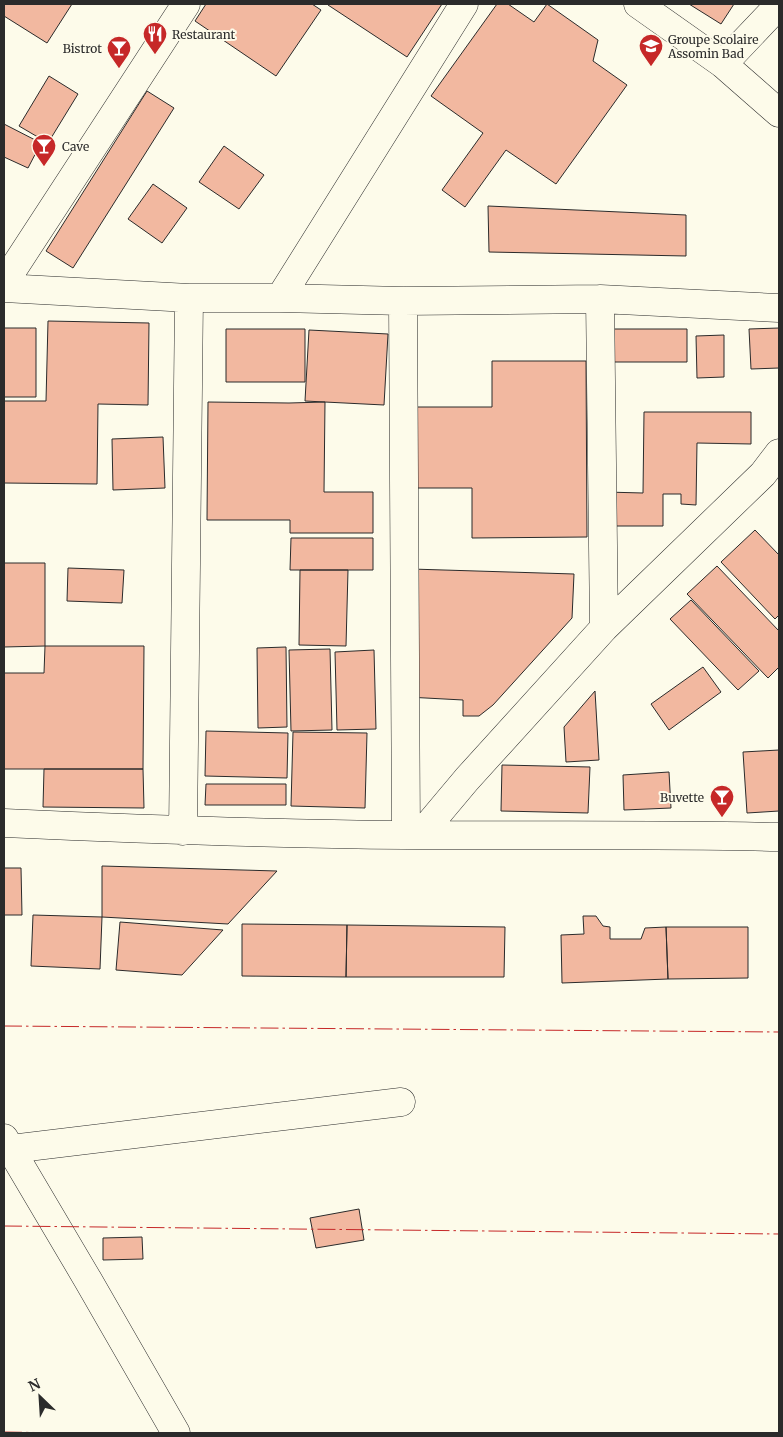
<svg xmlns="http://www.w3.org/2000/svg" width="783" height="1437" font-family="Merriweather,serif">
  <rect width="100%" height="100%" fill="#fdfbea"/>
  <!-- building -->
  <path fill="#f2b8a0" stroke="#2b2b2b" d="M 4,4 L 72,4 L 47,43 L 4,16 Z
    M 206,4 L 312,4 L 321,10 L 276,76 L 195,21 Z
    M 329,4 L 442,4 L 407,57 L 328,5 Z
    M 497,4 L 508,4 L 534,22 L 547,4 L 598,40 L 593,61 L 627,85 L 556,184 L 506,150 L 465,207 L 442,190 L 483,133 L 431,96 Z
    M 689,4 L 734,4 L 721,24 Z
    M 49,76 L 78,94 L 48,143 L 19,126 Z
    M 147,91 L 174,108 L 73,268 L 46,251 Z
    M 4,124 L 41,143 L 28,168 L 4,157 Z
    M 224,146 L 264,175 L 239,209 L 199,182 Z
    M 153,184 L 187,208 L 162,243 L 128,219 Z
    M 488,206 L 686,215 L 686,256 L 489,252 Z
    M 48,321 L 149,323 L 148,405 L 98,404 L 97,484 L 4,483 L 4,401 L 46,401 Z
    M 4,328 L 36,328 L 36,397 L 4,397 Z
    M 779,328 L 779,368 L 751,369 L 749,329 Z
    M 226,329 L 305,329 L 305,382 L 226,382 Z
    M 601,329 L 687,329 L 687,362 L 601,362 Z
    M 309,330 L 388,334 L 384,405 L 305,401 Z
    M 724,335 L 724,377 L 697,378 L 696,336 Z
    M 492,361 L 586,361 L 587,537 L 472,538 L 472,488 L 413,488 L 413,407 L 492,407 Z
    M 208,402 L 289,403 L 325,402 L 324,492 L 373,492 L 373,533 L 290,533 L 290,520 L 207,520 Z
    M 644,412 L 751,412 L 751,444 L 697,443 L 696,505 L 681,504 L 681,494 L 663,494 L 663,526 L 605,526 L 605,492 L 643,493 Z
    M 163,437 L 165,488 L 113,490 L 112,439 Z
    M 755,530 L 779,555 L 779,615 L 775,619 L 721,562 Z
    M 291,538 L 373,538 L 373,570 L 290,570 Z
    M 4,563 L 45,563 L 45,646 L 4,647 Z
    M 717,566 L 779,631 L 779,667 L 768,678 L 687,594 Z
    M 68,568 L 124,570 L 122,603 L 67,601 Z
    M 411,569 L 574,574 L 572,618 L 493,705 L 479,716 L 463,716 L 463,700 L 407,697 Z
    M 300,570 L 348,570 L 346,646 L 299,645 Z
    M 691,600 L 759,671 L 738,690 L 670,619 Z
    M 45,646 L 144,646 L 143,769 L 4,769 L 4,673 L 44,673 Z
    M 286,647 L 287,727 L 258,728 L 257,648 Z
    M 330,649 L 332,730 L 291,731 L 289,650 Z
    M 374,650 L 376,729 L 337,730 L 335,652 Z
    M 703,667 L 721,692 L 669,730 L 651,704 Z
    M 595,691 L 599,760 L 566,762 L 564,727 Z
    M 206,731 L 288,733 L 287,778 L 205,776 Z
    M 293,732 L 367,733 L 365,808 L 291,806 Z
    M 779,750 L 779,811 L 747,813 L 743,752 Z
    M 502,765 L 590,767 L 588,813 L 501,811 Z
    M 44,769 L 143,769 L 144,808 L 43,807 Z
    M 669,772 L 671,808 L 624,810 L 623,775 Z
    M 206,784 L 286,784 L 286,805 L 205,805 Z
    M 102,866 L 277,871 L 228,924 L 102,917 Z
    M 4,868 L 21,868 L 22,915 L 4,915 Z
    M 33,915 L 102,917 L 100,969 L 31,966 Z
    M 583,916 L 596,916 L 603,926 L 610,927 L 610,939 L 641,939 L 645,928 L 666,927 L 668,979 L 562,983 L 561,935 L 584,934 Z
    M 120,922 L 223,930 L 182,975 L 116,970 Z
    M 242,924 L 347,925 L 346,977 L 242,976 Z
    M 347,925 L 505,927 L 504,977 L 346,977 Z
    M 666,927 L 748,927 L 748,978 L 668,979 Z
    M 359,1209 L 364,1240 L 316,1248 L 310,1218 Z
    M 142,1237 L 143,1259 L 103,1260 L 103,1238 Z"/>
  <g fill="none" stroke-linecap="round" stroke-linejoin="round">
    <defs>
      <path id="minor" d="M 638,4 L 723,64 L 779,113
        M 723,64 L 779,5
        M 4,283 L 186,4
        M 4,288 L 189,298 L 280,298 L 403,301 L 600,299 L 779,308
        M 280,298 L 464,4
        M 600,299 L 604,628
        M 403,301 L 406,835
        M 4,823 C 137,829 271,834 405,835 C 530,836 654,834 779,837
        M 183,831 L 189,298
        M 420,835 L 467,779 L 604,628 L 763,474 L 779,453
        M 4,1138 L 88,1280 L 176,1433
        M 11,1149 L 401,1102"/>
    </defs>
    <!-- minor casing -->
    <use href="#minor" stroke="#2b2b2b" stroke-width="29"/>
    <!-- minor -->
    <use href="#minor" stroke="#fdfbea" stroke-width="28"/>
    <!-- power -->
    <path stroke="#c62828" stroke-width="1" stroke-dasharray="18 4 2.5 4" stroke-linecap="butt" d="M 4,1026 L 779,1032
      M 4,1226 L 779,1234
      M 4,1432 L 65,1433"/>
  </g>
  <!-- icons -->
  <defs>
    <symbol id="restaurant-pin" viewBox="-11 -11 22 30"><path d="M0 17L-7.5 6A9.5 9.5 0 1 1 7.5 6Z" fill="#c62828" stroke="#fdfbea"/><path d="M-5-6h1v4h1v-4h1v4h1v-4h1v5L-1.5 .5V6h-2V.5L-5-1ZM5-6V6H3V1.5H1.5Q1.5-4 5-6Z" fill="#fff"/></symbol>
    <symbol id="school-pin" viewBox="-11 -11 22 30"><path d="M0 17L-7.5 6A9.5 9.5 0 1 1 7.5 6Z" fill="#c62828" stroke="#fdfbea"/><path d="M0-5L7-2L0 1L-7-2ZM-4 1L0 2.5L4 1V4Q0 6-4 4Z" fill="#fff"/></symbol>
    <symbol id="bar-pin" viewBox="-11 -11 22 30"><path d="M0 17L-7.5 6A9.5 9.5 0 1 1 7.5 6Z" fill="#c62828" stroke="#fdfbea"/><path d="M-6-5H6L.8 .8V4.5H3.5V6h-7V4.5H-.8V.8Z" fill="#fff"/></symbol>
  </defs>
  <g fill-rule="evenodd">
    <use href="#restaurant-pin" x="141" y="20" width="28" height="38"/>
    <use href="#school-pin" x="637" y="32" width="28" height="38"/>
    <use href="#bar-pin" x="105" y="34" width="28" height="38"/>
    <use href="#bar-pin" x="30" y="132" width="28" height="38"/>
    <use href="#bar-pin" x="708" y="783" width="28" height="38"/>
  </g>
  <g text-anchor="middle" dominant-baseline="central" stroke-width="4" stroke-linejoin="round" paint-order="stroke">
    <!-- poi labels -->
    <g font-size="12" fill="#2b2b2b" stroke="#fdfbea" text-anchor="start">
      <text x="172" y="34">Restaurant</text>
      <text x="668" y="39">Groupe Scolaire<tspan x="668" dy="14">Assomin Bad</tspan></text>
      <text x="102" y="48" text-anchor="end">Bistrot</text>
      <text x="62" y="146">Cave</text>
      <text x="704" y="797" text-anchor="end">Buvette</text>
    </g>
  </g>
  <!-- border -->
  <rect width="783" height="1437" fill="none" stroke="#2b2b2b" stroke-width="10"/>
  <!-- north arrow -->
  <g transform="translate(40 1397) rotate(335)" stroke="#fdfbea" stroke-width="4" paint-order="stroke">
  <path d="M0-4L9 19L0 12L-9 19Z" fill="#2b2b2b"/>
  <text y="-8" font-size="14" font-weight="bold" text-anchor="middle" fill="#2b2b2b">N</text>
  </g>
</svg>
